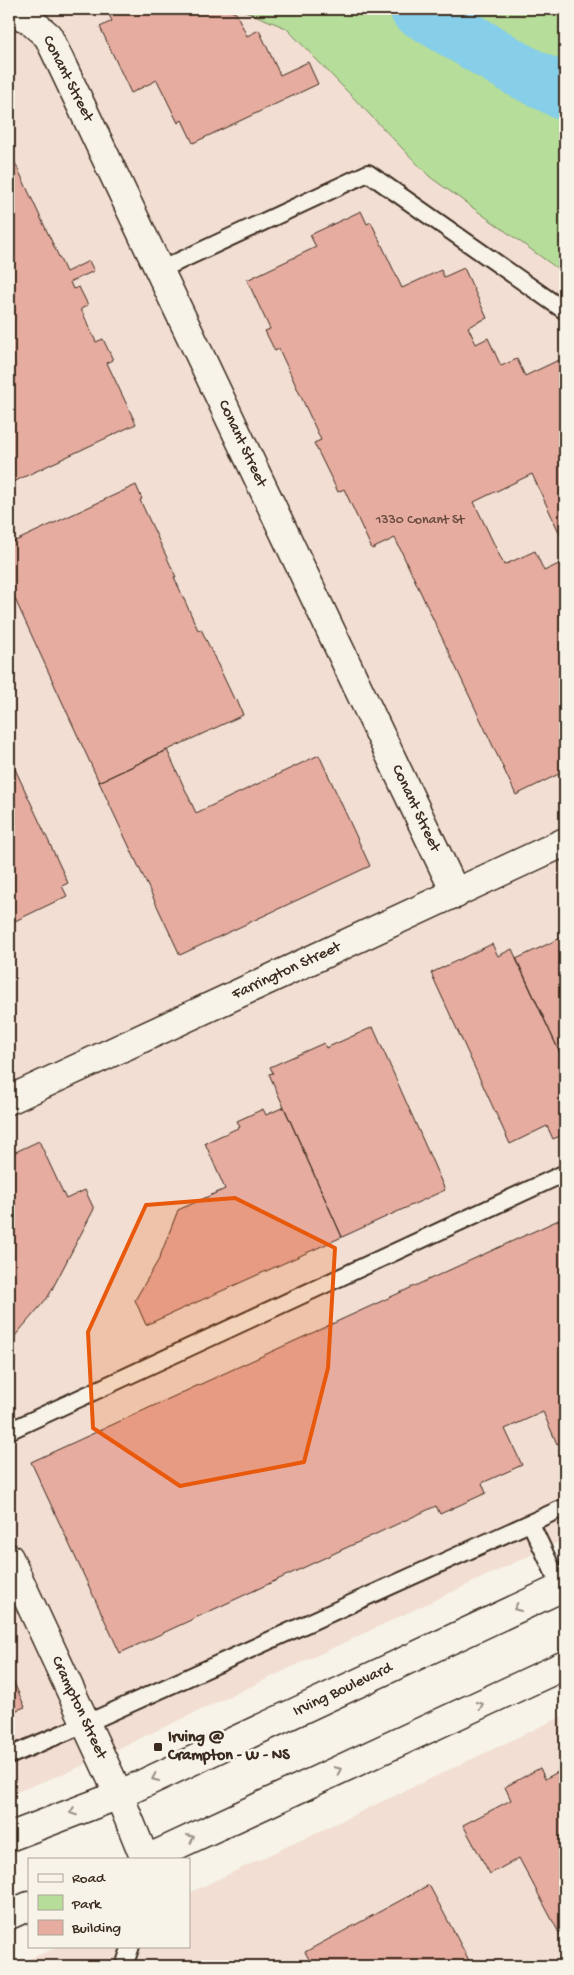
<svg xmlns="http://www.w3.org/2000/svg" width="574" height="1975" font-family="'Gochi Hand',sans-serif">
  <rect width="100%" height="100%" fill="#f7f3e8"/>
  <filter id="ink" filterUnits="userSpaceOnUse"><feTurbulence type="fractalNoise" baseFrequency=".02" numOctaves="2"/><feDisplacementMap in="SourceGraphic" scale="10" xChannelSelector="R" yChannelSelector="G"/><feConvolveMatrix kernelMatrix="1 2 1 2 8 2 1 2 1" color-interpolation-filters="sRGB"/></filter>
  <g filter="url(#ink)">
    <!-- built -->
    <path fill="#f2ded2" d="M 9,9 L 240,9 L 286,28 L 430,177 L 565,274 L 565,1539 L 75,1769 L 9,1795 Z
      M 565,1715 L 565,1966 L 12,1966 L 60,1946 L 189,1946 L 189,1893 Z"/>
    <!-- green -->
    <path fill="#b6dd99" stroke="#78845c" d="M 240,9 L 565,9 L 565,274 L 430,177 L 286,28 Z"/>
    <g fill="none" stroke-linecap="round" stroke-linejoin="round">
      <!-- river -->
      <path stroke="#87cee8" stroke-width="55" d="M 417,9 L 519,70 L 565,93"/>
    </g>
    <!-- building -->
    <path fill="#e6aca0" stroke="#3b2a1e" d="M 112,9 L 131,9 L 132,10 L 136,9 L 225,9 L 236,13 L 247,36 L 259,30 L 280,75 L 308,62 L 318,84 L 193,143 L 182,120 L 178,123 L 157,80 L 131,93 L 100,27 L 112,21 L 107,11 Z
      M 9,150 L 66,272 L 89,261 L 94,271 L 70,282 L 73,289 L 79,287 L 88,305 L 81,309 L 96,342 L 103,339 L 113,360 L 107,363 L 136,424 L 9,484 Z
      M 361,211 L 367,224 L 371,222 L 402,288 L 441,270 L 444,277 L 464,268 L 487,318 L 468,327 L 476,344 L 488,338 L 501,366 L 517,359 L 525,376 L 565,357 L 565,545 L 532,474 L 474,502 L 504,565 L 535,551 L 544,571 L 565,561 L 565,771 L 516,795 L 395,538 L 372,549 L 344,489 L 338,492 L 314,443 L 321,440 L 279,349 L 275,351 L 265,331 L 270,329 L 247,280 L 316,247 L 310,235 Z
      M 136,485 L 142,499 L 140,500 L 176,577 L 174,577 L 198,630 L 201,629 L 235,701 L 237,700 L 243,715 L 99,782 L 9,586 L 9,544 Z
      M 167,750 L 196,813 L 319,755 L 370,866 L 180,955 L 99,782 Z
      M 9,756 L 68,883 L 62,886 L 67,896 L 15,921 L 10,910 L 9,910 Z
      M 565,936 L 565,1064 L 516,959 Z
      M 492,944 L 498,956 L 512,949 L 565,1064 L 565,1134 L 553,1139 L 547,1126 L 510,1144 L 431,973 Z
      M 373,1027 L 445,1190 L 342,1237 L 269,1074 L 273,1073 L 270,1067 L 324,1043 L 326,1048 Z
      M 284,1107 L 342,1237 L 146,1325 L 135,1300 L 159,1259 L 178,1210 L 225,1189 L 205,1143 L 240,1127 L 237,1121 L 263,1109 L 266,1115 Z
      M 39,1141 L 66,1199 L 85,1190 L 94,1209 L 48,1297 L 9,1343 L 9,1155 Z
      M 565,1217 L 565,1440 L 557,1444 L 543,1412 L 505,1429 L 522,1465 L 482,1483 L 486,1493 L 440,1514 L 436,1506 L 120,1653 L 31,1462 Z
      M 9,1672 L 25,1707 L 9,1713 Z
      M 540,1768 L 545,1779 L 565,1768 L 565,1944 L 519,1858 L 490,1874 L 463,1825 L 511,1800 L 505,1787 Z
      M 429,1885 L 472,1966 L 313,1966 L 305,1952 Z"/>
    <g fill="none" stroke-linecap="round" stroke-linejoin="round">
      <defs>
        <path id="service" d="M 160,270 L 368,173 L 565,311
          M 9,1431 L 565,1173
          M 531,1524 L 561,1588
          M 9,1756 L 85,1724 L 565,1507
          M 124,1966 L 131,1946"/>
        <g id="minor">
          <path id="s1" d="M 9,12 L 27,18 L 48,36 L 456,894"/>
          <path id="s2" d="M 9,1100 L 565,842"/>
          <path id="s3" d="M 9,1558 L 119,1795 L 145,1859"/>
        </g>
        <g id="secondary">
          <path id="s4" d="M 9,1837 L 119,1795 L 565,1586"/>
          <path d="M 147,1859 L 565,1665"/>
          <path d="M 9,1915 L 29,1906"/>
        </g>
      </defs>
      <!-- service casing -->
      <use href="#service" stroke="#3b2a1e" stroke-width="20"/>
      <!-- minor casing -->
      <use href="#minor" stroke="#3b2a1e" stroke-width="31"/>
      <!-- secondary casing -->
      <use href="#secondary" stroke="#3b2a1e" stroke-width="31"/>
      <!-- service -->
      <use href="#service" stroke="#f7f3e8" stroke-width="16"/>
      <!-- minor -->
      <use href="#minor" stroke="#f7f3e8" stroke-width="28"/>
      <!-- secondary -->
      <use href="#secondary" stroke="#f7f3e8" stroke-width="28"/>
    </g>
    <!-- one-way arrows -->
    <defs><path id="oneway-chevron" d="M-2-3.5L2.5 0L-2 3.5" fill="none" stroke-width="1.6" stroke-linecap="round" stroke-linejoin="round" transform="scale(1.25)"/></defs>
    <g stroke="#998e83">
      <use href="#oneway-chevron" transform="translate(517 1608) rotate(155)"/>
      <use href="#oneway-chevron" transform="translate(480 1705) rotate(-25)"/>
      <use href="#oneway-chevron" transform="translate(338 1770) rotate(-25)"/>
      <use href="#oneway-chevron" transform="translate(155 1778) rotate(155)"/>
      <use href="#oneway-chevron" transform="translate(73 1812) rotate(159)"/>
      <use href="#oneway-chevron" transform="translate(191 1838) rotate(-25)"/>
    </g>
  </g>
  <!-- marked area -->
  <path fill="#e8590c" fill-opacity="0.2" stroke="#e8590c" stroke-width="4" stroke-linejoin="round" d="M 235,1198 L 335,1248 L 328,1368 L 304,1462 L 180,1486 L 93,1428 L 88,1332 L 146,1205 Z"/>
  <!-- markers -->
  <rect fill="#3b2a1e" stroke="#f7f3e8" stroke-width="2" x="153" y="1742" width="10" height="10" rx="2.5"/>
  <g text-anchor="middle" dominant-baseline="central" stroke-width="5" stroke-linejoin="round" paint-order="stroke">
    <!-- number labels -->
    <g font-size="14" fill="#664a3e">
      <text x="420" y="520">1330 Conant St</text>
    </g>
    <!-- street labels -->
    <g font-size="16" fill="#3b2a1e" stroke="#f7f3e8">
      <text transform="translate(67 79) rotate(63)">Conant Street</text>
      <text stroke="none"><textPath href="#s1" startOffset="498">Conant Street</textPath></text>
      <text stroke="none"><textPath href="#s1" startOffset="902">Conant Street</textPath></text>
      <text stroke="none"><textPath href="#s2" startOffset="306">Farrington Street</textPath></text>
      <text stroke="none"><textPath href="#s4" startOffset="365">Irving Boulevard</textPath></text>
      <text stroke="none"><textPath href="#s3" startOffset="165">Crampton Street</textPath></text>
    </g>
    <!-- poi labels -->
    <g font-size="16" font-weight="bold" fill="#3b2a1e" stroke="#f7f3e8" text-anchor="start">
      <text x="168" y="1738">Irving @<tspan x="168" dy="18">Crampton - W - NS</tspan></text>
    </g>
  </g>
  <!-- margin -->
  <rect width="574" height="1975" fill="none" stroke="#f7f3e8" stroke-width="30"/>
  <rect x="15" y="15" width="544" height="1945" fill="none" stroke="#3b2a1e" stroke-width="2" filter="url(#ink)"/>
  <!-- legend -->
  <rect x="28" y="1858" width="162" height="90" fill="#f7f3e8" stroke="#aca397"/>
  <rect x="38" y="1874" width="25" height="8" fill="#f7f3e8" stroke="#aca397"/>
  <text x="72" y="1882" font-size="15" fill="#3b2a1e">Road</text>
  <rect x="38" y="1895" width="25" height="15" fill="#b6dd99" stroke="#aca397"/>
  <text x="72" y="1908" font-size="15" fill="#3b2a1e">Park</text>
  <rect x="38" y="1920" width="25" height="15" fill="#e6aca0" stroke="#aca397"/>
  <text x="72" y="1932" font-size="15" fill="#3b2a1e">Building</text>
</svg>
